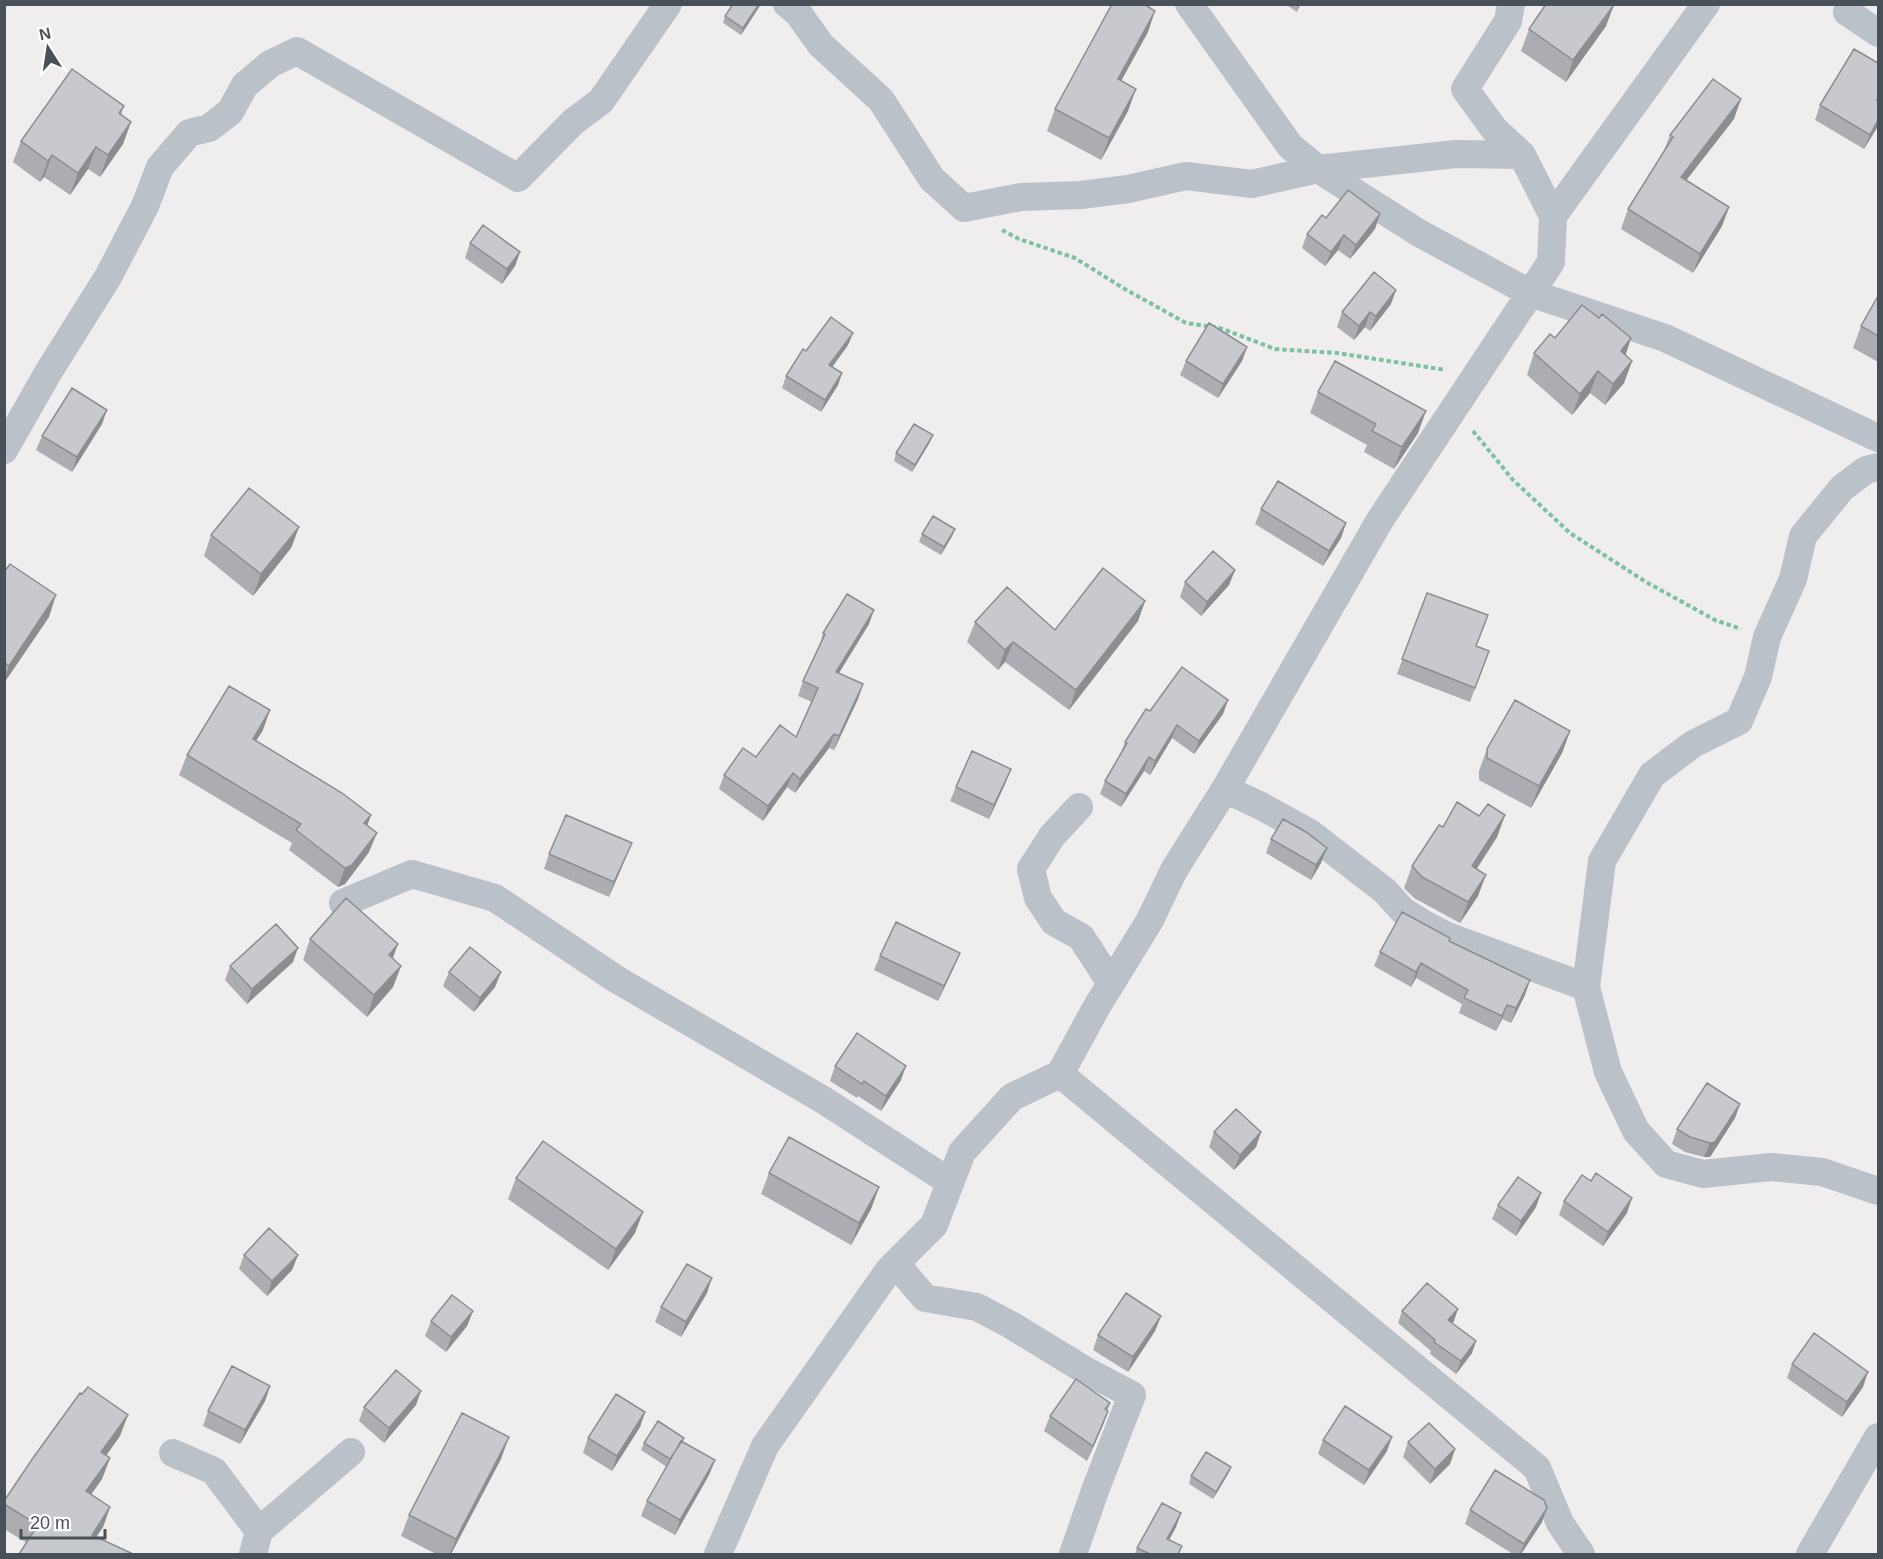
<svg xmlns="http://www.w3.org/2000/svg" width="1883" height="1559" font-family="Arial,sans-serif">
  <rect width="100%" height="100%" fill="#efeded"/>
  <g fill="none" stroke-linecap="round" stroke-linejoin="round">
    <!-- path -->
    <path stroke="#7dc2a0" stroke-width="4" stroke-dasharray="4.5 3" stroke-linecap="butt" d="M 1002,230 L 1019,239 L 1075,258 L 1123,288 L 1186,323 L 1220,328 L 1275,349 L 1337,353 L 1446,370
      M 1473,431 L 1513,480 L 1570,533 L 1646,582 L 1715,620 L 1741,629"/>
    <!-- minor -->
    <path stroke="#bac1c8" stroke-width="28" d="M 787,4 L 798,13 L 821,45 L 881,100 L 932,179 L 964,208 L 1021,197 L 1081,195 L 1128,189 L 1186,176 L 1252,184 L 1318,169 L 1456,154 L 1522,155
      M 1189,4 L 1290,146 L 1318,169 L 1419,233 L 1530,293 L 1665,338 L 1878,438
      M 1511,4 L 1508,21 L 1465,89 L 1494,129 L 1522,155 L 1553,216
      M 1847,12 L 1878,33
      M 4,450 L 49,371 L 108,277 L 145,206 L 160,167 L 189,133 L 209,128 L 230,112 L 245,85 L 270,64 L 297,51 L 518,178 L 573,122 L 601,101 L 668,4
      M 1878,467 L 1866,470 L 1842,488 L 1803,536 L 1793,579 L 1767,637 L 1758,677 L 1739,721 L 1693,744 L 1652,775 L 1602,861 L 1586,987 L 1608,1072 L 1636,1131 L 1666,1164 L 1703,1174 L 1771,1167 L 1822,1172 L 1878,1191
      M 1225,789 L 1261,806 L 1310,833 L 1385,891 L 1403,911 L 1424,924 L 1447,936 L 1586,987
      M 1079,807 L 1052,836 L 1031,869 L 1038,898 L 1054,922 L 1081,937 L 1111,983
      M 343,903 L 412,874 L 495,898 L 616,979 L 825,1101 L 950,1182
      M 1060,1074 L 1537,1468 L 1560,1523 L 1581,1554
      M 896,1264 L 925,1298 L 977,1307 L 1011,1325 L 1083,1369 L 1132,1395 L 1096,1488 L 1073,1554
      M 173,1453 L 214,1471 L 259,1531
      M 253,1554 L 259,1531 L 351,1452
      M 718,1554 L 765,1446 L 889,1270 L 934,1225 L 962,1152 L 1012,1097 L 1060,1074 L 1096,1008 L 1150,920 L 1174,870 L 1225,789 L 1380,520 L 1551,262 L 1553,216 L 1706,4
      M 1810,1554 L 1878,1437"/>
  </g>
  <!-- wall -->
  <path fill="#acadb2" d="M 733,4 L 761,4 L 741,35 L 723,23 L 725,16 Z
    M 1285,4 L 1301,4 L 1297,12 Z
    M 1606,26 L 1566,82 L 1521,51 L 1529,29 Z
    M 1148,32 L 1121,81 L 1128,111 L 1101,160 L 1047,131 L 1055,109 Z
    M 1820,105 L 1878,126 L 1864,149 L 1815,120 Z
    M 124,106 L 121,115 L 131,122 L 123,144 L 100,177 L 88,169 L 70,195 L 44,177 L 40,182 L 13,162 L 21,141 Z
    M 1734,119 L 1686,180 L 1729,207 L 1722,226 L 1693,273 L 1621,229 L 1628,209 L 1663,153 L 1670,135 Z
    M 1326,218 L 1375,229 L 1350,259 L 1338,250 L 1325,266 L 1302,248 L 1307,234 Z
    M 470,243 L 520,252 L 515,266 L 502,284 L 465,258 Z
    M 1878,296 L 1878,362 L 1853,348 L 1861,326 Z
    M 1391,304 L 1370,331 L 1365,327 L 1354,340 L 1337,327 L 1342,312 Z
    M 1599,318 L 1631,338 L 1625,355 L 1632,361 L 1624,383 L 1605,405 L 1590,393 L 1572,415 L 1527,375 L 1534,353 L 1555,338 Z
    M 853,333 L 848,345 L 832,367 L 842,373 L 838,385 L 821,412 L 782,388 L 786,376 L 806,351 Z
    M 1247,347 L 1242,361 L 1218,398 L 1180,375 L 1186,361 Z
    M 1318,392 L 1418,433 L 1394,469 L 1364,452 L 1367,445 L 1310,413 Z
    M 102,424 L 72,472 L 36,450 L 42,436 Z
    M 930,442 L 912,472 L 894,461 L 896,453 Z
    M 1261,509 L 1346,523 L 1341,538 L 1323,566 L 1255,524 Z
    M 299,527 L 291,548 L 253,596 L 204,556 L 211,535 Z
    M 955,529 L 952,536 L 941,555 L 919,542 L 922,534 Z
    M 1235,570 L 1229,585 L 1201,616 L 1180,597 L 1185,582 Z
    M 4,572 L 49,617 L 4,683 Z
    M 1427,593 L 1476,646 L 1489,651 L 1470,702 L 1397,674 Z
    M 1145,601 L 1138,621 L 1069,710 L 1005,662 L 998,670 L 967,642 L 975,622 L 1055,630 Z
    M 869,624 L 839,673 L 863,684 L 858,699 L 834,750 L 829,748 L 795,793 L 787,787 L 763,821 L 719,789 L 724,775 L 796,737 L 812,702 L 798,696 L 803,681 L 819,648 L 823,633 Z
    M 1228,700 L 1223,714 L 1194,754 L 1172,738 L 1150,775 L 1144,771 L 1121,807 L 1100,794 L 1105,781 L 1120,756 L 1125,742 L 1150,711 Z
    M 263,730 L 256,741 L 371,815 L 367,826 L 369,852 L 345,884 L 338,887 L 289,850 L 292,843 L 179,775 L 187,755 Z
    M 1570,731 L 1562,753 L 1531,808 L 1479,780 L 1479,771 L 1487,749 Z
    M 1011,769 L 1005,784 L 989,819 L 950,801 L 956,787 Z
    M 1505,815 L 1497,837 L 1477,869 L 1478,896 L 1460,923 L 1414,898 L 1404,888 L 1412,866 L 1443,827 L 1479,816 Z
    M 1271,839 L 1321,863 L 1311,880 L 1266,853 Z
    M 549,854 L 626,857 L 609,897 L 544,869 Z
    M 1450,938 L 1449,942 L 1525,995 L 1511,1023 L 1502,1019 L 1496,1031 L 1459,1013 L 1462,1004 L 1416,978 L 1411,987 L 1374,966 L 1380,952 Z
    M 310,939 L 393,959 L 401,966 L 393,987 L 367,1017 L 303,960 Z
    M 880,956 L 954,967 L 938,1001 L 874,970 Z
    M 293,962 L 247,1004 L 225,980 L 230,966 Z
    M 449,972 L 501,972 L 495,987 L 474,1012 L 443,986 Z
    M 835,1066 L 901,1080 L 881,1111 L 858,1096 L 857,1098 L 830,1081 Z
    M 1740,1104 L 1735,1118 L 1710,1157 L 1704,1157 L 1685,1152 L 1672,1144 L 1677,1129 Z
    M 1214,1132 L 1261,1132 L 1256,1147 L 1234,1170 L 1209,1147 Z
    M 769,1173 L 879,1187 L 871,1209 L 851,1245 L 761,1194 Z
    M 516,1178 L 635,1233 L 608,1270 L 508,1199 Z
    M 1564,1201 L 1627,1213 L 1603,1246 L 1559,1215 Z
    M 1498,1205 L 1536,1207 L 1516,1236 L 1492,1219 Z
    M 244,1255 L 298,1255 L 292,1270 L 267,1296 L 239,1269 Z
    M 707,1293 L 681,1337 L 655,1322 L 661,1307 Z
    M 473,1311 L 467,1326 L 446,1352 L 425,1336 L 431,1321 Z
    M 1402,1311 L 1454,1321 L 1452,1323 L 1472,1353 L 1456,1374 L 1430,1354 L 1431,1351 L 1398,1323 Z
    M 1161,1316 L 1155,1331 L 1128,1372 L 1093,1350 L 1098,1335 Z
    M 1792,1364 L 1863,1387 L 1842,1417 L 1787,1378 Z
    M 270,1386 L 265,1401 L 240,1444 L 203,1426 L 208,1411 Z
    M 1110,1403 L 1103,1425 L 1087,1461 L 1044,1431 L 1050,1416 Z
    M 416,1405 L 384,1443 L 359,1421 L 364,1407 Z
    M 645,1412 L 640,1427 L 612,1471 L 583,1453 L 588,1438 Z
    M 120,1436 L 106,1456 L 110,1458 L 102,1479 L 91,1494 L 110,1507 L 103,1527 L 96,1537 L 27,1543 L 4,1529 L 4,1501 Z
    M 1323,1440 L 1387,1451 L 1364,1485 L 1318,1454 Z
    M 682,1442 L 715,1460 L 709,1475 L 675,1535 L 641,1516 L 647,1501 L 667,1467 L 641,1450 L 644,1443 Z
    M 1408,1442 L 1455,1449 L 1450,1464 L 1430,1484 L 1403,1457 Z
    M 501,1459 L 451,1554 L 436,1554 L 401,1536 L 409,1515 Z
    M 1231,1467 L 1228,1474 L 1213,1499 L 1189,1484 L 1191,1476 Z
    M 1470,1510 L 1542,1522 L 1521,1554 L 1513,1554 L 1465,1524 Z
    M 1181,1513 L 1176,1527 L 1169,1540 L 1179,1554 L 1135,1554 L 1137,1548 Z"/>
  <!-- shaded-wall -->
  <path fill="#8c8d91" d="M 759,4 L 761,4 L 741,35 L 743,28 Z
    M 1614,5 L 1606,26 L 1566,82 L 1573,60 Z
    M 1155,11 L 1148,32 L 1110,101 L 1118,79 Z
    M 1136,89 L 1128,111 L 1101,160 L 1109,138 Z
    M 1741,99 L 1734,119 L 1674,196 L 1681,177 Z
    M 1878,120 L 1878,126 L 1864,149 L 1870,135 Z
    M 131,122 L 123,144 L 100,177 L 108,155 Z
    M 96,147 L 88,169 L 70,195 L 78,173 Z
    M 52,155 L 44,177 L 40,182 L 48,161 Z
    M 1729,207 L 1722,226 L 1693,273 L 1700,254 Z
    M 1380,214 L 1375,229 L 1350,259 L 1356,245 Z
    M 1344,235 L 1338,250 L 1325,266 L 1331,252 Z
    M 520,252 L 515,266 L 502,284 L 507,269 Z
    M 1396,290 L 1391,304 L 1370,331 L 1376,316 Z
    M 1370,312 L 1365,327 L 1354,340 L 1359,326 Z
    M 853,333 L 848,345 L 825,377 L 829,365 Z
    M 1631,338 L 1624,360 L 1621,351 Z
    M 1247,347 L 1242,361 L 1218,398 L 1223,384 Z
    M 1632,361 L 1624,383 L 1605,405 L 1613,384 Z
    M 1598,371 L 1590,393 L 1572,415 L 1580,394 Z
    M 842,373 L 838,385 L 821,412 L 825,400 Z
    M 107,410 L 102,424 L 72,472 L 77,457 Z
    M 1426,411 L 1418,433 L 1394,469 L 1402,447 Z
    M 933,435 L 930,442 L 912,472 L 915,465 Z
    M 1346,523 L 1341,538 L 1323,566 L 1329,551 Z
    M 299,527 L 291,548 L 253,596 L 261,574 Z
    M 955,529 L 952,536 L 941,555 L 944,547 Z
    M 1235,570 L 1229,585 L 1201,616 L 1207,602 Z
    M 56,595 L 49,617 L 4,683 L 4,679 L 9,666 Z
    M 1145,601 L 1138,621 L 1069,710 L 1076,690 Z
    M 874,610 L 869,624 L 831,686 L 836,672 Z
    M 1013,642 L 1005,662 L 998,670 L 1005,650 Z
    M 863,684 L 858,699 L 834,750 L 839,736 Z
    M 1228,700 L 1223,714 L 1194,754 L 1199,741 Z
    M 270,710 L 263,730 L 245,758 L 253,739 Z
    M 1177,725 L 1172,738 L 1150,775 L 1155,761 Z
    M 1570,731 L 1562,753 L 1531,808 L 1539,786 Z
    M 834,734 L 829,748 L 795,793 L 800,779 Z
    M 1149,757 L 1144,771 L 1121,807 L 1126,794 Z
    M 1011,769 L 1005,784 L 989,819 L 994,805 Z
    M 793,773 L 787,787 L 763,821 L 768,806 Z
    M 371,815 L 364,834 L 364,823 Z
    M 1505,815 L 1497,837 L 1464,887 L 1472,866 Z
    M 377,833 L 369,852 L 345,884 L 338,887 L 345,868 Z
    M 632,843 L 626,857 L 609,897 L 614,882 Z
    M 1327,848 L 1321,863 L 1311,880 L 1316,865 Z
    M 1486,875 L 1478,896 L 1460,923 L 1468,902 Z
    M 398,944 L 390,966 L 389,955 Z
    M 298,948 L 293,962 L 247,1004 L 252,989 Z
    M 960,953 L 954,967 L 938,1001 L 944,986 Z
    M 1421,963 L 1416,978 L 1411,987 L 1416,972 Z
    M 401,966 L 393,987 L 367,1017 L 374,995 Z
    M 501,972 L 495,987 L 474,1012 L 480,998 Z
    M 1530,980 L 1525,995 L 1511,1023 L 1516,1008 Z
    M 1507,1005 L 1502,1019 L 1496,1031 L 1502,1016 Z
    M 906,1066 L 901,1080 L 881,1111 L 886,1096 Z
    M 1740,1104 L 1735,1118 L 1710,1157 L 1704,1157 L 1710,1143 Z
    M 1261,1132 L 1256,1147 L 1234,1170 L 1240,1155 Z
    M 879,1187 L 871,1209 L 851,1245 L 859,1223 Z
    M 1541,1193 L 1536,1207 L 1516,1236 L 1521,1221 Z
    M 1632,1198 L 1627,1213 L 1603,1246 L 1608,1232 Z
    M 643,1212 L 635,1233 L 608,1270 L 616,1249 Z
    M 298,1255 L 292,1270 L 267,1296 L 272,1281 Z
    M 712,1278 L 707,1293 L 681,1337 L 686,1322 Z
    M 1458,1309 L 1454,1321 L 1444,1332 L 1448,1320 Z
    M 473,1311 L 467,1326 L 446,1352 L 451,1337 Z
    M 1161,1316 L 1155,1331 L 1128,1372 L 1133,1357 Z
    M 1476,1341 L 1472,1353 L 1456,1374 L 1461,1361 Z
    M 1868,1372 L 1863,1387 L 1842,1417 L 1847,1402 Z
    M 270,1386 L 265,1401 L 240,1444 L 245,1430 Z
    M 421,1391 L 416,1405 L 384,1443 L 389,1428 Z
    M 1108,1411 L 1103,1425 L 1087,1461 L 1093,1446 Z
    M 645,1412 L 640,1427 L 612,1471 L 617,1456 Z
    M 128,1415 L 120,1436 L 93,1473 L 101,1452 Z
    M 509,1437 L 501,1459 L 451,1554 L 450,1554 L 456,1539 Z
    M 1392,1437 L 1387,1451 L 1364,1485 L 1369,1470 Z
    M 1455,1449 L 1450,1464 L 1430,1484 L 1435,1469 Z
    M 110,1458 L 102,1479 L 79,1512 L 86,1491 Z
    M 715,1460 L 709,1475 L 675,1535 L 680,1520 Z
    M 1231,1467 L 1228,1474 L 1213,1499 L 1216,1492 Z
    M 110,1507 L 103,1527 L 85,1554 L 92,1535 Z
    M 1547,1508 L 1542,1522 L 1521,1554 L 1520,1554 L 1524,1544 Z
    M 1181,1513 L 1176,1527 L 1162,1553 L 1167,1539 Z"/>
  <!-- building -->
  <path fill="#c8c9cf" stroke="#8c8d91" stroke-width="1.5" d="M 733,4 L 759,4 L 743,28 L 725,16 Z
    M 1112,4 L 1144,4 L 1155,11 L 1118,79 L 1136,89 L 1109,138 L 1055,109 Z
    M 1546,4 L 1613,4 L 1614,5 L 1573,60 L 1529,29 Z
    M 1854,49 L 1878,63 L 1878,97 L 1877,100 L 1878,101 L 1878,120 L 1870,135 L 1820,105 Z
    M 72,69 L 124,106 L 119,113 L 131,122 L 108,155 L 96,147 L 78,173 L 52,155 L 48,161 L 21,141 Z
    M 1713,79 L 1741,99 L 1681,177 L 1729,207 L 1700,254 L 1628,209 L 1673,137 L 1670,135 Z
    M 1348,190 L 1380,214 L 1356,245 L 1344,235 L 1331,252 L 1307,234 L 1322,215 L 1326,218 Z
    M 483,225 L 520,252 L 507,269 L 470,243 Z
    M 1374,272 L 1396,290 L 1376,316 L 1370,312 L 1359,326 L 1342,312 Z
    M 1878,296 L 1878,336 L 1861,326 Z
    M 1582,305 L 1599,318 L 1602,314 L 1631,338 L 1621,351 L 1632,361 L 1613,384 L 1598,371 L 1580,394 L 1534,353 L 1550,334 L 1555,338 Z
    M 831,317 L 853,333 L 829,365 L 842,373 L 825,400 L 786,376 L 803,349 L 806,351 Z
    M 1209,323 L 1247,347 L 1223,384 L 1186,361 Z
    M 1335,361 L 1426,411 L 1402,447 L 1372,431 L 1376,424 L 1318,392 Z
    M 72,388 L 107,410 L 77,457 L 42,436 Z
    M 914,424 L 933,435 L 915,465 L 896,453 Z
    M 1278,481 L 1346,523 L 1329,551 L 1261,509 Z
    M 249,488 L 299,527 L 261,574 L 211,535 Z
    M 933,516 L 955,529 L 944,547 L 922,534 Z
    M 1213,551 L 1235,570 L 1207,602 L 1185,582 Z
    M 10,564 L 56,595 L 9,666 L 4,662 L 4,572 Z
    M 1103,568 L 1145,601 L 1076,690 L 1013,642 L 1005,650 L 975,622 L 1007,587 L 1055,630 Z
    M 1427,593 L 1488,615 L 1476,646 L 1489,651 L 1475,688 L 1402,659 Z
    M 847,594 L 874,610 L 836,672 L 863,684 L 839,736 L 834,734 L 800,779 L 793,773 L 768,806 L 724,775 L 743,748 L 756,757 L 780,725 L 796,737 L 818,688 L 803,681 L 825,634 L 823,633 Z
    M 1182,667 L 1228,700 L 1199,741 L 1177,725 L 1155,761 L 1149,757 L 1126,794 L 1105,781 L 1127,743 L 1125,742 L 1146,709 L 1150,711 Z
    M 229,686 L 270,710 L 253,739 L 342,793 L 371,815 L 364,823 L 377,833 L 352,865 L 345,868 L 296,830 L 301,824 L 187,755 Z
    M 1515,700 L 1570,731 L 1539,786 L 1487,758 L 1487,749 Z
    M 972,751 L 1011,769 L 994,805 L 956,787 Z
    M 1457,802 L 1479,816 L 1488,804 L 1505,815 L 1472,866 L 1486,875 L 1468,902 L 1422,877 L 1412,866 L 1439,825 L 1443,827 Z
    M 566,815 L 632,843 L 614,882 L 549,854 Z
    M 1283,819 L 1306,832 L 1327,848 L 1316,865 L 1271,839 Z
    M 346,898 L 398,944 L 389,955 L 401,966 L 374,995 L 310,939 Z
    M 1402,912 L 1450,938 L 1449,941 L 1530,980 L 1516,1008 L 1507,1005 L 1502,1016 L 1464,998 L 1468,990 L 1421,963 L 1416,972 L 1380,952 Z
    M 896,922 L 960,953 L 944,986 L 880,956 Z
    M 276,924 L 298,948 L 252,989 L 230,966 Z
    M 470,947 L 501,972 L 480,998 L 449,972 Z
    M 857,1033 L 906,1066 L 886,1096 L 864,1081 L 862,1084 L 835,1066 Z
    M 1707,1083 L 1740,1104 L 1715,1142 L 1710,1143 L 1690,1137 L 1677,1129 Z
    M 1236,1109 L 1261,1132 L 1240,1155 L 1214,1132 Z
    M 789,1137 L 879,1187 L 859,1223 L 769,1173 Z
    M 543,1141 L 643,1212 L 616,1249 L 516,1178 Z
    M 1596,1173 L 1632,1198 L 1608,1232 L 1564,1201 L 1582,1175 L 1591,1181 Z
    M 1518,1177 L 1541,1193 L 1521,1221 L 1498,1205 Z
    M 269,1228 L 298,1255 L 272,1281 L 244,1255 Z
    M 687,1264 L 712,1278 L 686,1322 L 661,1307 Z
    M 1427,1283 L 1458,1309 L 1448,1320 L 1476,1341 L 1461,1361 L 1434,1342 L 1435,1340 L 1402,1311 Z
    M 1126,1293 L 1161,1316 L 1133,1357 L 1098,1335 Z
    M 452,1295 L 473,1311 L 451,1337 L 431,1321 Z
    M 1814,1333 L 1868,1372 L 1847,1402 L 1792,1364 Z
    M 232,1366 L 270,1386 L 245,1430 L 208,1411 Z
    M 396,1370 L 421,1391 L 389,1428 L 364,1407 Z
    M 1076,1379 L 1110,1403 L 1105,1409 L 1108,1411 L 1093,1446 L 1050,1416 Z
    M 88,1387 L 128,1415 L 101,1452 L 110,1458 L 86,1491 L 110,1507 L 92,1535 L 133,1554 L 19,1554 L 38,1525 L 4,1504 L 4,1501 L 33,1458 L 80,1393 L 82,1394 Z
    M 616,1394 L 645,1412 L 617,1456 L 588,1438 Z
    M 1345,1406 L 1392,1437 L 1369,1470 L 1323,1440 Z
    M 462,1413 L 509,1437 L 456,1539 L 409,1515 Z
    M 658,1421 L 684,1438 L 670,1459 L 644,1443 Z
    M 1429,1423 L 1455,1449 L 1435,1469 L 1408,1442 Z
    M 681,1441 L 715,1460 L 680,1520 L 647,1501 Z
    M 1206,1452 L 1231,1467 L 1216,1492 L 1191,1476 Z
    M 1495,1470 L 1544,1500 L 1547,1508 L 1524,1544 L 1470,1510 Z
    M 1162,1503 L 1181,1513 L 1167,1539 L 1182,1546 L 1178,1554 L 1150,1554 L 1137,1548 Z"/>
  <!-- border -->
  <rect width="1883" height="1559" fill="none" stroke="#485058" stroke-width="12"/>
  <!-- north arrow -->
  <g transform="translate(48 48) rotate(348)" stroke="#ffffff" stroke-width="4.5" paint-order="stroke">
  <path d="M0-4.5L10 22L0 15L-10 22Z" fill="#485058"/>
  <text y="-9" font-size="16" font-weight="bold" text-anchor="middle" fill="#485058">N</text>
  </g>
  <!-- scale -->
  <path d="M21 1529v9h84v-9" fill="none" stroke="#485058" stroke-width="3"/>
  <text x="30" y="1529" font-size="18" fill="#485058" stroke="#ffffff" stroke-width="4.5" paint-order="stroke">20 m</text>
</svg>
